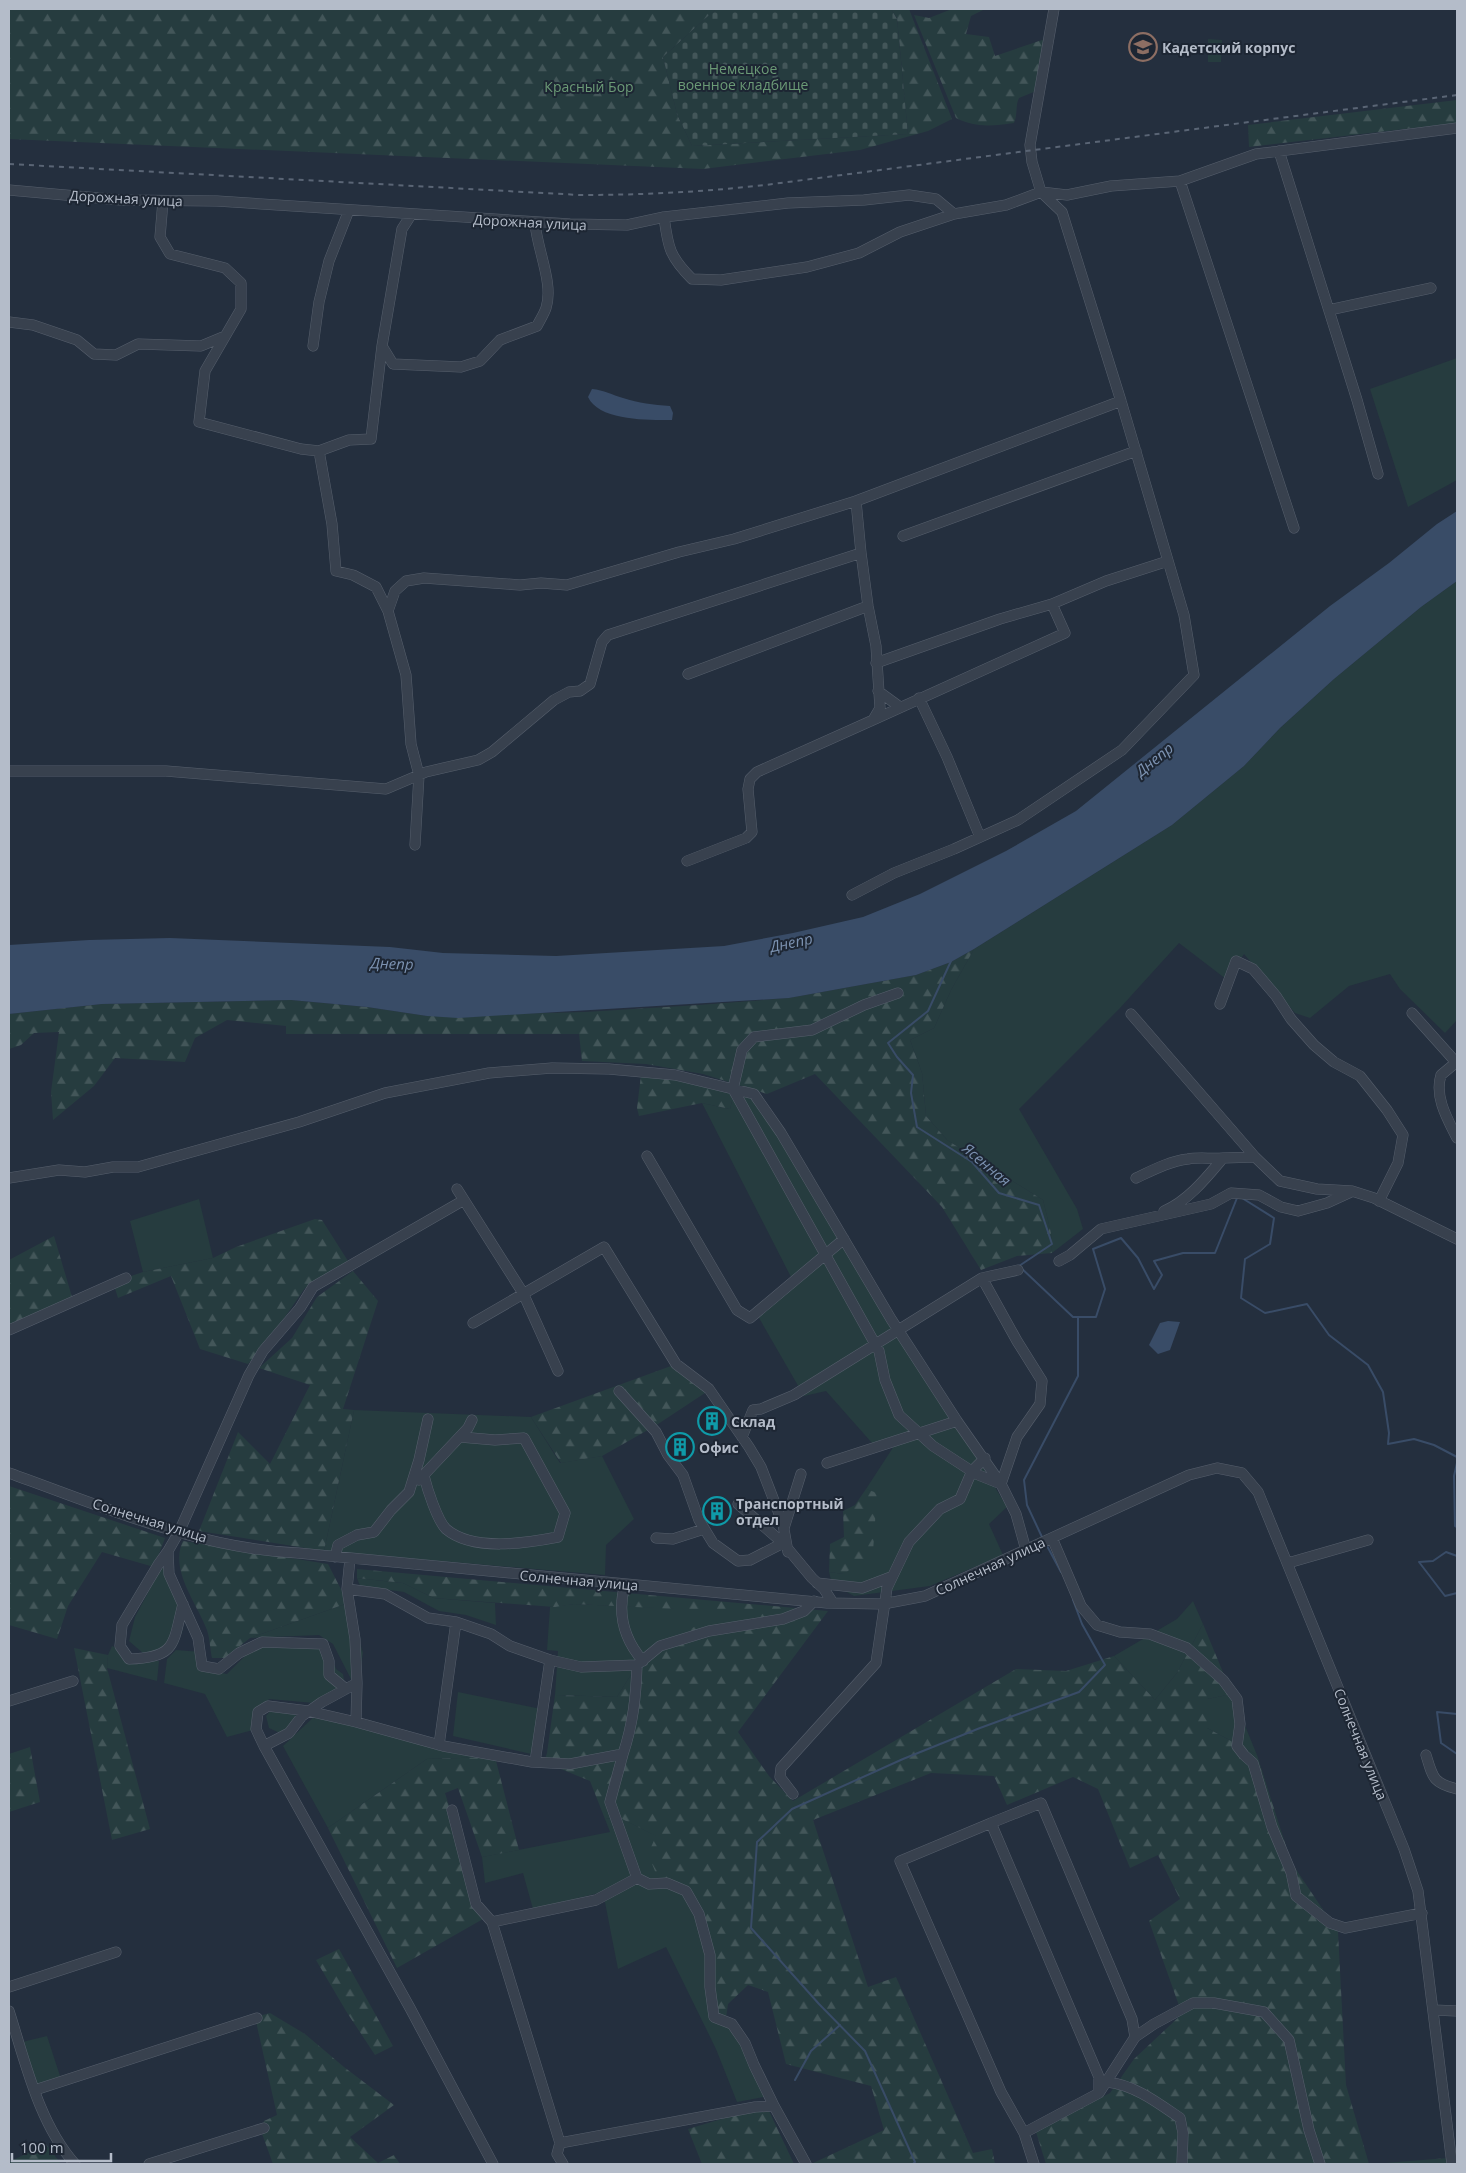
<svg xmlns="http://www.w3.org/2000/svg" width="1466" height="2173" font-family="'Open Sans',sans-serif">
  <defs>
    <pattern id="forest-firs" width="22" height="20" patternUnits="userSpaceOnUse" patternTransform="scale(1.25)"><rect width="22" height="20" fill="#263c3f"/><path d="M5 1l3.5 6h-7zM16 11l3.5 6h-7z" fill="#435659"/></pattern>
    <pattern id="cemetery-stones" width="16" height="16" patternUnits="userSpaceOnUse" patternTransform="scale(1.25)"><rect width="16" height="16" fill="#263c3f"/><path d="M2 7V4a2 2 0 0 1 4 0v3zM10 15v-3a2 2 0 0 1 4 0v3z" fill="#435659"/></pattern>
  </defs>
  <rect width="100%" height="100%" fill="#242f3e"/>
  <!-- green -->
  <path fill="#263c3f" d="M 1208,39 L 1222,40 L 1221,62 L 1208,62 Z
    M 1457,358 L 1457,480 L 1408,507 L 1370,389 Z
    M 1457,581 L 1457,1020 L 1445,1033 L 1400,989 L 1390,974 L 1349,986 L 1310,1018 L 1295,1013 L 1244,954 L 1226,979 L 1179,943 L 1120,1008 L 1019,1109 L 1077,1209 L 1083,1229 L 1052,1253 L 1051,1233 L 1043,1200 L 947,1140 L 926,1116 L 922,1073 L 910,1040 L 934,1028 L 951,990 L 974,949 L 1172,825 L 1244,766 L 1280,728 L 1334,679 L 1421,607 Z
    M 734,1092 L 757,1095 L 1007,1507 L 989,1524 L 1003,1555 L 930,1586 L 854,1596 L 832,1584 L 829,1572 L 844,1574 L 877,1494 L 866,1489 L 894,1446 L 872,1443 L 826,1391 L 804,1396 L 755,1311 L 793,1281 L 702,1103 L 730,1109 Z
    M 199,1199 L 213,1258 L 143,1272 L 130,1221 Z
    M 354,1410 L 531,1417 L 560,1463 L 602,1456 L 634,1519 L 606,1545 L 605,1575 L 324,1551 Z
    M 172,1548 L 171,1568 L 187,1600 L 182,1633 L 166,1649 L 144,1654 L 129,1641 L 135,1617 Z
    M 357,1578 L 403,1583 L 434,1598 L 495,1603 L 496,1625 L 466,1615 L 439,1611 L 404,1592 L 360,1586 Z
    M 1193,1601 L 1203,1624 L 1177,1673 L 1155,1700 L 1114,1656 L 1177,1619 Z
    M 348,1603 L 363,1653 L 359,1676 L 352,1681 L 333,1644 L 319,1635 L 250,1638 Z
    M 574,1604 L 757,1612 L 757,1620 L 646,1651 L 617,1697 L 555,1695 L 558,1651 L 547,1650 L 550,1607 Z
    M 257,1644 L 327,1648 L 336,1669 L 343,1674 L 345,1686 L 314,1703 L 269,1699 L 257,1713 L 253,1730 L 227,1737 L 205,1694 L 164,1683 L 167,1659 L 176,1650 L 201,1652 L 204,1670 L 227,1674 Z
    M 112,1646 L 142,1660 L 159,1661 L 157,1681 L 107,1668 L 108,1655 Z
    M 458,1692 L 546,1710 L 540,1756 L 453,1736 Z
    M 1232,1694 L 1257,1755 L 1207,1728 L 1207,1699 Z
    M 272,1709 L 307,1712 L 284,1735 L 269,1728 L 266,1716 Z
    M 319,1712 L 495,1757 L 427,1759 L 328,1828 L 283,1746 Z
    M 618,1817 L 657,1836 L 680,1883 L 689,1891 L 726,2018 L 769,2096 L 737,2102 L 716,2049 L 666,1947 L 618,1969 L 603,1892 L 533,1909 L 523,1873 L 485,1883 L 482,1857 L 610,1832 L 605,1819 Z
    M 47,2036 L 61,2079 L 32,2085 L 18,2043 Z"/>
  <!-- forest -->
  <path fill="url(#forest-firs)" d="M 9,9 L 716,9 L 663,57 L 677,114 L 692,146 L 908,134 L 897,18 L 891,9 L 909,9 L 952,119 L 928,131 L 860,150 L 703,169 L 9,139 Z
    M 952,9 L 985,9 L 971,16 L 966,34 L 989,37 L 995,56 L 1045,39 L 1036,91 L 1019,98 C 1015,106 1018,114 1014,123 C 992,126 976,128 956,118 L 914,15 L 929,18 Z
    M 1457,100 L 1457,123 L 1249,147 L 1248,125 Z
    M 974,949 L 951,990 L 934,1028 L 910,1040 L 922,1073 L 926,1116 L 947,1140 L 1043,1200 L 1051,1233 L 1052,1253 L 1017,1256 L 981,1270 L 942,1207 L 815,1074 L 767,1094 L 703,1074 L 646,1064 L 582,1061 L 579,1034 L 286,1034 L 286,1026 L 227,1020 L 195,1038 L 185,1062 L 115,1058 L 94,1086 L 53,1120 L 51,1092 L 59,1032 L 34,1033 L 21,1045 L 9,1049 L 9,1014 L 102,1004 L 291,1000 L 367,1007 L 427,1016 L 585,1012 L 699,1005 L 789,998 L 916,975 L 951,962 Z
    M 641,1075 L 709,1085 L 734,1092 L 730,1109 L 702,1103 L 639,1116 L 637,1108 Z
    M 315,1219 L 322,1220 L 348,1261 L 305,1288 L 269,1340 L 248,1364 L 200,1349 L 171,1276 L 118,1298 L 113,1282 L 143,1272 L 213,1258 L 236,1247 Z
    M 54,1236 L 72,1297 L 9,1326 L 9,1260 Z
    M 353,1271 L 378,1301 L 343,1409 L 354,1410 L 324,1551 L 199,1531 L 238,1432 L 270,1464 L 310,1385 L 259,1368 L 292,1338 L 317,1297 Z
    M 671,1366 L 708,1391 L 655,1426 L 602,1456 L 561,1463 L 531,1417 Z
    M 9,1486 L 165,1538 L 154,1567 L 102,1552 L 68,1606 L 57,1639 L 9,1625 Z
    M 866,1489 L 877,1493 L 873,1552 L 844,1574 L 829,1572 L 830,1544 L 844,1537 L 843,1511 L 855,1505 Z
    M 183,1541 L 328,1564 L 348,1603 L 250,1638 L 225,1658 L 212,1658 C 210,1649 210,1639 207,1630 C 197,1603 169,1570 183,1541 Z
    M 357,1569 L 828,1611 L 738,1732 L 769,1776 L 793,1801 L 1016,1669 L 1066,1671 L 1114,1656 L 1155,1700 L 1177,1673 L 1203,1624 L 1232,1694 L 1207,1699 L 1207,1728 L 1257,1755 L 1291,1862 L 1338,1932 L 1346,2085 L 1369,2164 L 1046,2164 L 1036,2132 L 1110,2093 L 1134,2059 L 1182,2014 L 1149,1921 L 1180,1899 L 1158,1855 L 1130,1868 L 1098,1789 L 1073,1777 L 1007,1805 L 994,1776 L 931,1773 L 813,1820 L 868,1987 L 896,1977 L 973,2153 L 992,2149 L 995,2164 L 811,2164 L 884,2130 L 871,2086 L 786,2064 L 768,1992 L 748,1985 L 728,2004 L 726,2018 L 716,2018 L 710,1956 L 689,1891 L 680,1883 L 657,1876 L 648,1854 L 656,1836 L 618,1817 L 605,1819 L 590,1781 L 544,1762 L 547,1753 L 555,1695 L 617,1697 L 646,1651 L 694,1627 L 756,1620 L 757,1613 L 574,1604 L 555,1607 L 434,1598 L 403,1583 L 357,1578 Z
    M 74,1648 L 108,1655 L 107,1668 L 150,1829 L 112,1840 Z
    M 30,1747 L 40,1802 L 9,1812 L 9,1754 Z
    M 495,1757 L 519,1850 L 482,1857 L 458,1788 L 445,1793 L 483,1919 L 397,1968 L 328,1828 L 427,1759 Z
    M 339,1949 L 393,2046 L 375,2055 L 346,2011 L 316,1960 Z
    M 270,2013 L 305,2034 L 344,2067 L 394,2105 L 350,2137 L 378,2163 L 394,2155 L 400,2164 L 273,2164 L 261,2131 L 264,2121 L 277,2115 L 255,2017 Z
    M 769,2111 L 794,2164 L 702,2164 L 688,2129 L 745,2112 Z
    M 46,2144 L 61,2164 L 9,2164 L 9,2162 Z
    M 1448,2158 L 1448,2164 L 1373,2164 Z"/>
  <!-- cemetery -->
  <path fill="url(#cemetery-stones)" d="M 716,9 L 891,9 L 897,19 L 908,134 L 692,146 L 677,114 L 663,57 Z"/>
  <!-- water -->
  <path fill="#394c67" d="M 592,389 C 604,390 612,395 623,398 C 639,403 653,405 670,406 L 673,413 L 672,420 C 648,420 599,421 588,397 Z
    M 1457,511 L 1457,581 L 1421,607 L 1334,679 L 1280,728 L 1244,766 L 1172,825 L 974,949 L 951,962 L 916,975 L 789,998 L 458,1018 L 427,1016 L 367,1007 L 291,1000 L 102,1004 L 9,1014 L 9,945 L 89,940 L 170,938 L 390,947 L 443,953 L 556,956 L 724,946 L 793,933 L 863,917 L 920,894 L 1006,851 L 1076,811 L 1330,606 L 1389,563 L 1437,524 Z
    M 1168,1321 L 1180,1322 L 1170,1350 L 1158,1354 L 1149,1345 L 1160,1323 Z"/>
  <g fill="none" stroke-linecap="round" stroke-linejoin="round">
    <!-- stream -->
    <path stroke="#394c67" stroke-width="2" d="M 951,961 L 928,1011 L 888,1043 L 897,1057 L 913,1075 L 911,1093 L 917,1127 L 972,1162 L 999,1193 L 1039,1205 L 1052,1244 L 1019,1266 L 1073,1317 L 1096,1317 L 1105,1289 L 1093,1249 L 1121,1238 L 1138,1258 L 1154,1289 L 1162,1275 L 1154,1261 L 1183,1253 L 1215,1253 L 1237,1198
      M 1242,1198 L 1274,1218 L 1270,1244 L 1245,1259 L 1241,1298 L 1265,1313 L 1307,1304 L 1329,1335 L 1368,1365 L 1383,1392 L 1389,1433 L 1388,1444 L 1414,1439 L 1434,1445 L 1457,1457
      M 1457,1463 L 1454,1476 L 1455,1526 L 1457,1527
      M 1042,1537 L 1027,1505 L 1024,1480 L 1078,1376 L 1078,1317
      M 1046,1544 L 1061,1572
      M 1457,1556 L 1446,1552 L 1433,1561 L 1419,1562 L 1445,1596 L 1457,1593
      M 1457,1714 L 1437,1712 L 1441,1743 L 1457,1754
      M 795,2080 L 811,2051 L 840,2025
      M 913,2164 L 915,2162 L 865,2051 L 819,2004 L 751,1928 L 757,1842 L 792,1809 L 903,1759 L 980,1728 L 1079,1692 L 1105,1665 L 1082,1624 L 1073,1600"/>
    <defs>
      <path id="minor" d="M 1279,151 L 1357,400 L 1378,474
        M 1180,181 L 1294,528
        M 9,190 L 121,200 L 217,201 L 570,224 L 627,225 L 664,217 L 788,203 L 864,200 L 909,195 L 936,199 L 954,214 L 1006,205 L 1041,192 L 1067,195 L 1111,186 L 1180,181 L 1256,154 L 1457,128
        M 1041,192 L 1032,162 L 1030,145 L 1054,9
        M 163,201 L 160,237 L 170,254 L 225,268 L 241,283 L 241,309 L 205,371 L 199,422 L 301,449 L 319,451 L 332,524 L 336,571 L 353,575 L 376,587 L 388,611
        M 664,217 C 668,248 670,257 692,279 L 721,280 L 807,267 L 859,253 L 900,232 L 954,214
        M 1329,310 L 1431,288
        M 9,322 L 33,325 L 77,340 L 94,354 L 116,355 L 138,344 L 201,346 L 225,336
        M 313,346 L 319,302 L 329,261 L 349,210
        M 382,346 L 393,364 L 461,367 L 480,361 L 500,340 L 537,326 C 540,320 544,314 546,308 C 554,284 537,249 535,223
        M 319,451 L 349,440 L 371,439 L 382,346 L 402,229 L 411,215
        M 903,536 L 1136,451
        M 876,663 L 1000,619 L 1052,604
        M 688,674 L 868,606
        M 878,691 L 900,707
        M 919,698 L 947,757 L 980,837
        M 873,720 L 1065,633 L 1052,604 L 1106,581 L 1168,561
        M 9,771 L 166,771 L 386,789 L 426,772 L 478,760 L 492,752 L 554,700 L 569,692 L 580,691 L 590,684 L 602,642 L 608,635 L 861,553 L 856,501 L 1121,401 L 1062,212 L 1041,192
        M 415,845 L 419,775 L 411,744 L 406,675 L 388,611 L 395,591 L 406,581 L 424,578 L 520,585 L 541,583 L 567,585 L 679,552 L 734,539 L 856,501
        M 687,861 L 746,838 L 752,832 L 748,789 L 750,779 L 757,772 L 873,720 L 880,708 L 876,646 L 868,606 L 861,553
        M 852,895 L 894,873 L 954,849 L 1018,820 L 1122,750 L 1194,675 L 1184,615 L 1121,401
        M 898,993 L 864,1005 L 812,1030 L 754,1037 L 742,1050 L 733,1089 L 754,1094 L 781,1133 L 891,1319 L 957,1421 L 1001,1484 L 1017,1437 L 1040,1404 L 1042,1381 L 1017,1341 L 982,1278
        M 1220,1004 L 1236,961 L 1253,969 L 1276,996 L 1291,1019 L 1314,1045 L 1334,1062 L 1360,1076 L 1387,1110 L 1403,1135 L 1398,1163 L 1379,1201
        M 1412,1013 L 1454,1060 L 1453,1065 L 1441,1075 C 1434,1097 1448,1120 1457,1138
        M 1131,1014 L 1255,1157 L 1280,1181 L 1317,1189 L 1352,1191 L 1374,1198 L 1457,1239
        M 647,1156 L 737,1310 L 750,1318 L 844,1239
        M 9,1178 L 59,1170 L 85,1172 L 113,1167 L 138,1167 L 299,1122 L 385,1093 L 489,1073 L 552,1068 L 609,1069 L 675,1075 L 733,1089 L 879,1351 L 885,1380 L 899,1415 L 933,1446 L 976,1474 L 1001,1484 L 1016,1514 L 1026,1550
        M 1136,1178 C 1153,1170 1170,1161 1188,1159 C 1198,1157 1212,1159 1223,1158
        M 457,1189 L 523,1293 L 558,1371
        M 1164,1211 C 1188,1201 1207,1177 1223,1158 L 1255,1157
        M 1059,1261 L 1070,1255 L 1101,1229 L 1211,1204 L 1231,1193 L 1259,1195 L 1281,1207 L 1298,1211 L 1327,1203 L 1351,1192
        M 473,1323 L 604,1247 L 676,1364 L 709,1389 L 749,1447 L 761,1467 L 783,1524 L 788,1552
        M 9,1330 L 126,1278
        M 619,1391 L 656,1432 L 668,1455 L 683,1475 L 699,1520 L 713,1543 L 738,1561 L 750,1560 L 783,1543
        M 742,1437 L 753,1410 L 761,1409 L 794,1395 L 982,1278 L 1018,1270
        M 827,1463 L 957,1421
        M 9,1473 C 102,1506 198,1549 298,1553 L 827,1603 L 883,1604 L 925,1596 L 1189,1475 L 1217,1468 L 1242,1473 L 1258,1492 L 1404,1849 L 1418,1891 L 1452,2164
        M 424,1476 C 427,1488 437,1520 446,1529 C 473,1552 527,1543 558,1537 L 565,1513 L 524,1438 L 495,1440 L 460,1437
        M 419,1480 L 468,1428 L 472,1420
        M 738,1504 L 783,1543 L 812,1578 L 824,1589 L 833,1603
        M 784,1528 L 801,1474
        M 656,1538 L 673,1539 L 704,1529
        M 1052,1538 L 1081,1606 L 1097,1625 L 1120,1632 L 1150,1634 L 1187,1648 L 1223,1680 L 1237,1699 L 1240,1724 L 1237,1746 L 1244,1755 L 1253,1763 L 1272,1827 L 1291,1872 L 1296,1896 L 1330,1923 L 1345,1928 L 1422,1913
        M 168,1551 L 158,1565 L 122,1625 L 120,1646 L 129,1659 C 177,1658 173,1643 183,1604
        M 335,1557 L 338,1545 L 357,1535 L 374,1532 L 391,1510 L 409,1492 L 419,1460 L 428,1419
        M 350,1559 L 347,1589 L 355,1639 L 357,1683 L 322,1702 L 302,1716 L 289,1733 L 264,1746 L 410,2008 L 493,2164
        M 1288,1563 L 1368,1540
        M 817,1583 L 862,1588 L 891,1577
        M 625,1584 C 617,1613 623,1638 643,1661
        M 347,1589 L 385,1594 L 428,1618 L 456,1622 L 439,1745
        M 456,1622 L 491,1634 L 510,1646 L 550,1660 L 535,1762
        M 550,1660 L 581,1667 L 637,1665 C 636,1697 633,1724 623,1754
        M 637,1665 L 660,1646 L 709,1631 L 783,1619 L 804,1611 L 814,1601
        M 346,1689 L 329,1675 L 329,1661 L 323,1644 L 262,1642 L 239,1653 L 219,1669 L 202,1666 L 198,1638 L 169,1574 L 168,1551 L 179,1532 L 249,1375 L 263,1351 L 300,1308 L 313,1287 L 464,1200
        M 9,1701 L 73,1681
        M 356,1722 L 357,1683
        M 264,1746 L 256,1729 L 258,1712 L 268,1706 L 308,1711 L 356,1722 L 443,1746 L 532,1762 L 570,1764 L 623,1754 L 610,1802 L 637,1878 L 596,1900 L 492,1922
        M 1426,1755 C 1433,1778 1433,1783 1457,1789
        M 793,1794 L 780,1777 L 781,1768 L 876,1663 L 887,1588 L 909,1542 L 940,1509 L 960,1499 L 972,1471 L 985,1458
        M 452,1810 L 476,1904 L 492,1922 L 560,2143
        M 991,1823 L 1041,1803 L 1132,2019 L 1135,2037 L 1099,2093
        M 637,1878 L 649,1884 L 667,1883 L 686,1891 L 699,1914 L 710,1955 L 710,1987 L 714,2017 L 732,2024 L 745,2043 L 754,2065 L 774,2106
        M 9,1987 L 116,1952
        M 1434,2010 L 1457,2011
        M 9,2011 C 25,2061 39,2124 75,2164
        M 1135,2037 L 1154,2024 L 1193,2003 L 1214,2003 L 1264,2012 L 1289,2040 L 1309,2130 L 1320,2164
        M 1107,2082 C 1135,2085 1158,2103 1180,2118 L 1183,2133 L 1182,2164
        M 35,2090 L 257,2018
        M 1024,2133 L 1099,2093 L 1099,2077 L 991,1823 L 900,1861 L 1001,2092 L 1024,2133 L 1034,2164
        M 149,2164 L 264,2128
        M 563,2164 L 557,2154 L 560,2143 L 755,2107 L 774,2106 L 806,2164"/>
    </defs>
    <!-- minor casing -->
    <use href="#minor" stroke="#565f6c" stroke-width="11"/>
    <!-- minor -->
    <use href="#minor" stroke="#38414e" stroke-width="10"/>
    <!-- rail -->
    <path stroke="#5a6575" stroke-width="2" stroke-dasharray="5 5" stroke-linecap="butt" d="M 9,164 L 580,195 C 643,195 703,192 765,185 L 1457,95"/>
  </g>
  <!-- icons -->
  <defs>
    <symbol id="school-ring" viewBox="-11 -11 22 22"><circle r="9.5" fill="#1d2633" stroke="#8d6e63" stroke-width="1.5"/><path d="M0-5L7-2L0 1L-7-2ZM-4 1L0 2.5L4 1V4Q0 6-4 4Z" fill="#8d6e63"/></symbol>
    <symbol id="building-ring" viewBox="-11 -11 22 22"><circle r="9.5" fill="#1d2633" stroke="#0f9aa8" stroke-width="1.5"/><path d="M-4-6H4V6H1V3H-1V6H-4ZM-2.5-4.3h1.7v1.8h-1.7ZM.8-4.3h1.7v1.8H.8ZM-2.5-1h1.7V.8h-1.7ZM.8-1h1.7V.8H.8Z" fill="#0f9aa8"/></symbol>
  </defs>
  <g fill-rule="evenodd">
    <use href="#school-ring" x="1127" y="31" width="32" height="32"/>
    <use href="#building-ring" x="696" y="1405" width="32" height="32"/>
    <use href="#building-ring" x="664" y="1431" width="32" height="32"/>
    <use href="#building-ring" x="701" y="1495" width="32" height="32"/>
  </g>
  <g text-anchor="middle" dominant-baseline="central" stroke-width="4" stroke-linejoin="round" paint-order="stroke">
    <!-- poi labels -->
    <g font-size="14" font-weight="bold" fill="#b4bcc9" stroke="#1d2633" text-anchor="start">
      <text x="1162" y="47">Кадетский корпус</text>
      <text x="731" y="1421">Склад</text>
      <text x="699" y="1447">Офис</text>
      <text x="736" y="1503">Транспортный<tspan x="736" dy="16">отдел</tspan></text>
    </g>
    <!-- park labels -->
    <g font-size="14" fill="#6b9a76" stroke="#1d2633">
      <text x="743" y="68">Немецкое<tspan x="743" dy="16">военное кладбище</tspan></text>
      <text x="589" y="86">Красный Бор</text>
    </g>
    <!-- street labels -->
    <g font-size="14" fill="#b4bcc9" stroke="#1d2633">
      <text transform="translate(126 198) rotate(3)">Дорожная улица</text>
      <text transform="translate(530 222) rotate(3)">Дорожная улица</text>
      <text transform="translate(150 1520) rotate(17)">Солнечная улица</text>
      <text transform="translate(990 1566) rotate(-25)">Солнечная улица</text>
      <text transform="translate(579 1580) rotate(5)">Солнечная улица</text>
      <text transform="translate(1361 1744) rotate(68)">Солнечная улица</text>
    </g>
    <!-- water labels -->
    <g font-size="15" font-style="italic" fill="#7c92b1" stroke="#1d2633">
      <text transform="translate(1154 759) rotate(-39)">Днепр</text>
      <text transform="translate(791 942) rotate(-12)">Днепр</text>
      <text transform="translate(392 963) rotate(2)">Днепр</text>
      <text transform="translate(987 1164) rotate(40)">Ясенная</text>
    </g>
  </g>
  <!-- border -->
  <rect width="1466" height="2173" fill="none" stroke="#b4bcc9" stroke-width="20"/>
  <!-- scale -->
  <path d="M12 2153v8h99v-8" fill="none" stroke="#b4bcc9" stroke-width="2.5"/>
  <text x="20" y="2153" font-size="15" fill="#b4bcc9" stroke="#1d2633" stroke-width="4" paint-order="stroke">100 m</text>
</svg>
